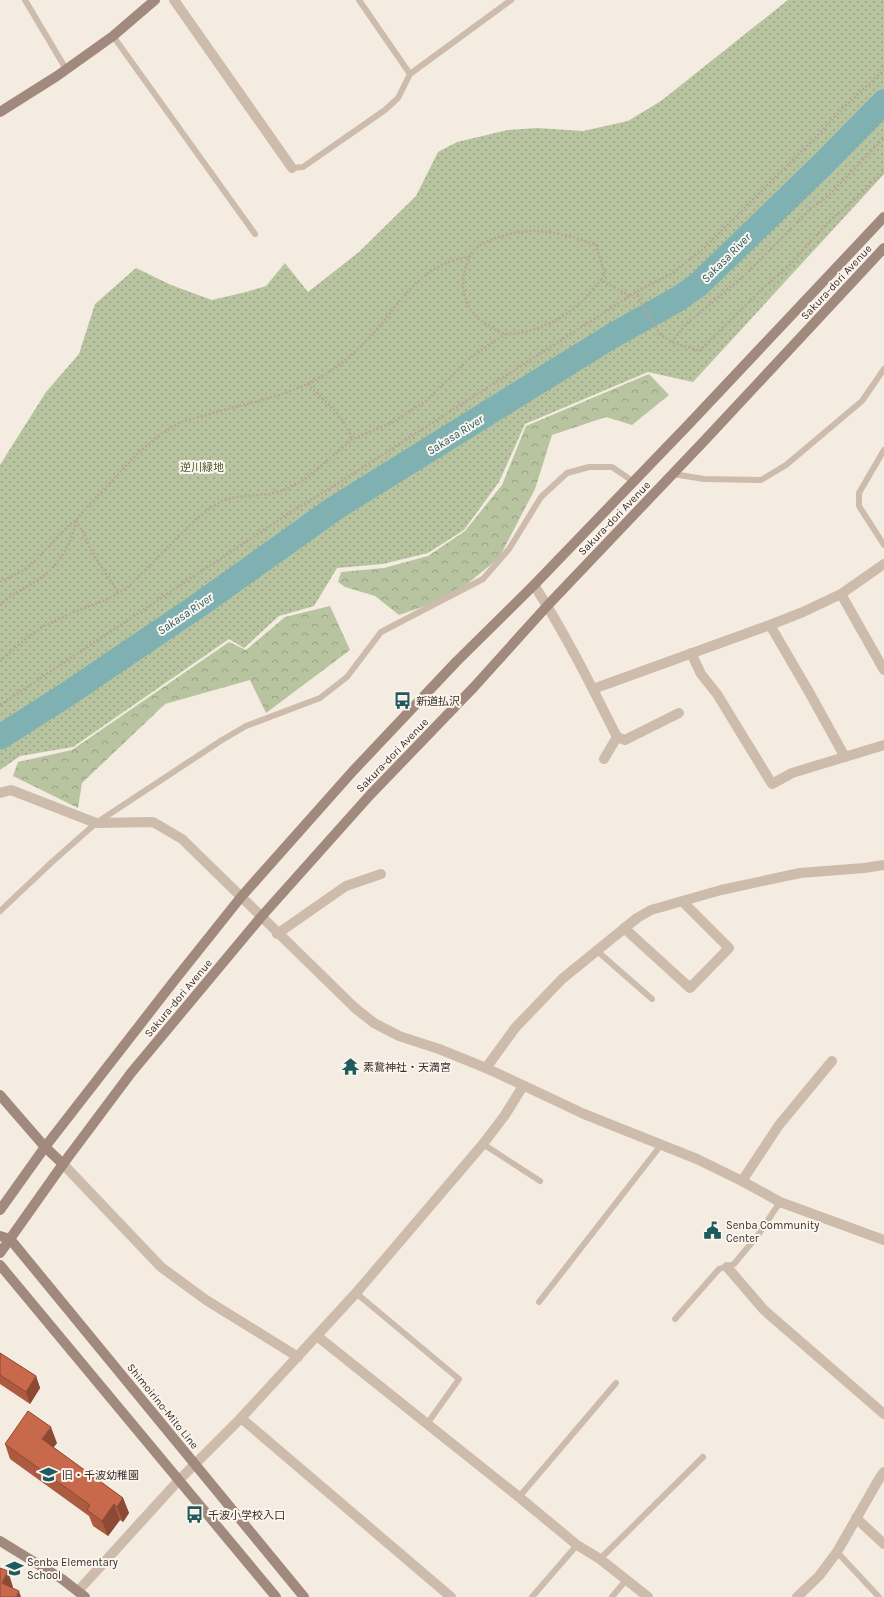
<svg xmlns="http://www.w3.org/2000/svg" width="884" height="1597" viewBox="0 0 884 1597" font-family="Karla,'Noto Sans JP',sans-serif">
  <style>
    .forest { fill: url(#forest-crowns) }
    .park { fill: url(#park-dots) }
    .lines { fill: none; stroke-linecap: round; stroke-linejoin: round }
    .river { stroke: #7fb0b2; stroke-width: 25 }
    .path { stroke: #b9a596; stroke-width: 2.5; stroke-dasharray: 2 2; stroke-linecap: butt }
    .lane { stroke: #cdbbac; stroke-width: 6 }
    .street { stroke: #cdbbac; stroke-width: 10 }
    .secondary { stroke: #a18a7d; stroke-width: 10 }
    .wall { fill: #ac5a40 }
    .shaded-wall { fill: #8c4a34 }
    .building { fill: #c8694b; stroke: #8c4a34 }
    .labels { text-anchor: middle; stroke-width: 4; stroke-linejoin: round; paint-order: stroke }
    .street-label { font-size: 11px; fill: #3b302b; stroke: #fbf5ee }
    .park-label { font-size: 11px; fill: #4a5a2e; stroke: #fbf5ee }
    .poi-label { font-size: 11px; fill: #3b302b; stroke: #fbf5ee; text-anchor: start }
    .water-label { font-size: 12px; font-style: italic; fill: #1f5a5e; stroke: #fbf5ee }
  </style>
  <defs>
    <pattern id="forest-crowns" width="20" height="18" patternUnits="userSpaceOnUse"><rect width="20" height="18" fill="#b8c4a0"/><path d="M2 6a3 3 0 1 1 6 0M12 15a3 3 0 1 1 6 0" fill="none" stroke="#97a083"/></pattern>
    <pattern id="park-dots" width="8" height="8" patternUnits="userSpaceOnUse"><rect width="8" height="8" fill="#b8c4a0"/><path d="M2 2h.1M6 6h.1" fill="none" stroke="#97a083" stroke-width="1.8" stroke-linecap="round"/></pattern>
  </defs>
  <rect width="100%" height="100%" fill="#f4ebe1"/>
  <!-- forest -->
  <g class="forest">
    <polygon points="649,374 669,395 632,425 606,417 552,435 535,489 499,558 451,597 399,615 375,596 345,587 338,582 341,572 384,568 428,556 465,531 502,485 526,426"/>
    <polygon points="330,606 350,650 266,713 250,680 165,704 82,783 78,808 13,776 18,762 72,750 229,642 246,650 285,617"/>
  </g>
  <!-- park -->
  <polygon class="park" points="788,0 884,0 884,174 693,382 648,372 525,424 499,482 464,530 428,553 383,564 337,568 314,606 279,616 244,648 229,639 73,747 20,756 0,770 0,465 46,392 79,354 95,304 136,268 171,285 212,300 246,292 266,286 285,263 308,292 359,252 416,196 438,152 457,142 508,130 537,128 583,131 628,121 661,101"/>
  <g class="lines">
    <!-- river -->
    <polyline class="river" points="0,737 66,695 199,605 335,508 612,336 678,299 698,285 823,164 884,102"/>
    <!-- path -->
    <g class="path">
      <path d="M601,280L605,274L596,245C578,238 556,232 537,231C520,230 486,238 474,250C470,255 468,260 466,266C458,292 467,314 491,327C496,330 502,334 507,334C533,333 557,322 577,306C586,299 593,288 601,280L630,296"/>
      <polyline points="635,292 660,334 672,342 699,351 764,287 788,267 829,221 860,195 884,172"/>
      <polyline points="672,342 685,325 746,274 811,208 825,199 884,138"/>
      <polyline points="308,384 335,411 342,420 353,439"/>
      <path d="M76,521C84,531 85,538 90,548C99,564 109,578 119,593"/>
      <path d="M0,582L22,571L35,561L67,527L76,520L89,505L137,454L157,437L179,423L190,419C200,417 210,414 219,411C259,401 298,393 332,370C351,357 369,339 383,322C406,292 429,262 469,257"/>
      <path d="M0,605C11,594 26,588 39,579C58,567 73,542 76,520"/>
      <polyline points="0,661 29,636 44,626 74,612 110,598 128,587 196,519 213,506 224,500 237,497 270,494 286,489 305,479 353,439 393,422 426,401 471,357 505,334"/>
      <polyline points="0,705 289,513 337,484 641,289 671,274 702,250 818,135 843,108 884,70"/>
    </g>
    <!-- lane -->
    <g class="lane">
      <polyline points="25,0 66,69"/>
      <polyline points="359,0 410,74"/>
      <polyline points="113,36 255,234"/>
      <polyline points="292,168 303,167 385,110 398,98 410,74 511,0"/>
      <polyline points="884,450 859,493 859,506 884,545"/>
      <polyline points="673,474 704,479 761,480 786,465 862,401 884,369"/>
      <polyline points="0,911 52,862 96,823 222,740 246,726 320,698 347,677 381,632 483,579 509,549 541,497 567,473 589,467 612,467 634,482"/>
      <polyline points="596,950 652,999"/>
      <polyline points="483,1144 540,1181"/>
      <polyline points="356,1293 459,1379 427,1424"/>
      <polyline points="539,1302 661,1145"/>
      <polyline points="675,1319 719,1269 734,1264 758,1235 780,1202"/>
      <polyline points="519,1497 616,1383"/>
      <polyline points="837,1552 879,1597"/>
      <polyline points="600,1559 703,1457"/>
      <polyline points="532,1597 577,1545"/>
      <polyline points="612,1597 626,1580"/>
    </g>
    <!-- street -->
    <g class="street">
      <polyline points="174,0 292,168"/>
      <path d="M534,585C565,633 591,685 617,737L604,759"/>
      <polyline points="841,594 884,670"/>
      <polyline points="770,625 809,692 845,757"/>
      <polyline points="691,653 701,674 717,694 772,784 792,773 884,745"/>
      <polyline points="593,689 770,625 803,612 841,594 884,564"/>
      <polyline points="617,737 625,740 679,713"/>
      <polyline points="0,793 11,790 96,823 153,822 182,839 355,1008 374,1023 399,1036 439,1049 486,1068 584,1114 697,1159 742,1181 780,1202 884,1240"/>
      <polyline points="624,928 690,988 729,948 683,902"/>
      <polyline points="277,934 346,886 381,874"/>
      <polyline points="486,1068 515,1028 562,979 637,918 651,910 721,890 800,873 864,868 884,865"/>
      <polyline points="63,1164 161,1267 206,1300 298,1357"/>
      <polyline points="742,1181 779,1125 832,1061"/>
      <polyline points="727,1267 764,1310 884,1414"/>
      <polyline points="317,1336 519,1497 577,1545 600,1559 648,1597"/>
      <polyline points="241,1418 451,1597"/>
      <polyline points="856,1518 884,1544"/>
      <polyline points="78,1591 179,1480 241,1418 356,1293 483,1144 505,1115 523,1086"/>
      <polyline points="797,1597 819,1576 837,1552 879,1479 884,1472"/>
    </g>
    <!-- secondary -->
    <g class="secondary">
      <polyline points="0,112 57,76 113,36 155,0"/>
      <polyline points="0,1095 45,1147 63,1164"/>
      <polyline points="0,1210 45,1147 174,981 241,897 353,771 457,661 534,585 689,424 884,217"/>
      <polyline points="0,1236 10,1239 304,1597"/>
      <polyline points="0,1253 63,1164 131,1073 261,917 370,795 474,687 548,605 705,440 884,248"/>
      <polyline points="0,1265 276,1597"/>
      <polyline points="0,1541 62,1579 85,1597"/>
    </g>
  </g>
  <!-- wall -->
  <g class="wall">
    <polygon points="0,1353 36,1376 40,1388 30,1404 0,1384"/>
    <polygon points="57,1443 53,1447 123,1498 129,1513 123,1522 120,1520 108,1536 93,1526 89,1516 10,1459 5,1444"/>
  </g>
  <!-- shaded-wall -->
  <g class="shaded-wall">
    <polygon points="36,1376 40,1388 30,1404 26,1392"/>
    <polygon points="51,1427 57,1443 48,1455 42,1439"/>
    <polygon points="123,1498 129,1513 123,1522 117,1507"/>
    <polygon points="114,1504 120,1520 108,1536 102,1521"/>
    <polygon points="8,1571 13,1587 8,1597 2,1583"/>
    <polygon points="19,1591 21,1597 16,1597"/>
  </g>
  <!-- building -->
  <g class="building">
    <polygon points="0,1353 36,1376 26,1392 0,1375"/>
    <polygon points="28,1411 51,1427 42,1439 123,1498 117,1507 114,1504 102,1521 87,1510 90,1505 5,1444"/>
    <polygon points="0,1568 8,1571 2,1583 19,1591 16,1597 0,1597"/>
  </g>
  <!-- icons -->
  <defs>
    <symbol id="bus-bare" viewBox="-9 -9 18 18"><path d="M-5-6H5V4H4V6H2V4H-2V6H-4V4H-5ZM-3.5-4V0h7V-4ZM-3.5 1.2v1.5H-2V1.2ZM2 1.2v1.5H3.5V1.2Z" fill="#1f5a5e" stroke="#fbf5ee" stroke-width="2.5" paint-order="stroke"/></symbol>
    <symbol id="temple-bare" viewBox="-9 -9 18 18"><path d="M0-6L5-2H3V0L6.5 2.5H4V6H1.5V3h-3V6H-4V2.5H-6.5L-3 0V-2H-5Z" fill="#1f5a5e" stroke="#fbf5ee" stroke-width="2.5" paint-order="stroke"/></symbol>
    <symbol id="civic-bare" viewBox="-9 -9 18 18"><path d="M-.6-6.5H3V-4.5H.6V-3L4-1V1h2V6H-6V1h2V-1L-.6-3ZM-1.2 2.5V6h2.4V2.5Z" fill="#1f5a5e" stroke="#fbf5ee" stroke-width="2.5" paint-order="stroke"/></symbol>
    <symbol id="school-bare" viewBox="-9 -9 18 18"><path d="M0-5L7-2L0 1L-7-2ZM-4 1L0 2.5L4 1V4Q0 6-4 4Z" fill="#1f5a5e" stroke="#fbf5ee" stroke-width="2.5" paint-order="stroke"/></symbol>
  </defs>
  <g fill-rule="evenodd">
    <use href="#bus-bare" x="390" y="688" width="25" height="25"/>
    <use href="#temple-bare" x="338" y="1054" width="25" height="25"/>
    <use href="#civic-bare" x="700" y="1218" width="25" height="25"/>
    <use href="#school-bare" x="36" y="1462" width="25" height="25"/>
    <use href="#bus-bare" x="182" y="1502" width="25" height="25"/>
    <use href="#school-bare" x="2" y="1556" width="25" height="25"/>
  </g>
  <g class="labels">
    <!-- street labels -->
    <g class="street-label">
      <text transform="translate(836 282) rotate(-47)" y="4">Sakura-dori Avenue</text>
      <text transform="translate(614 518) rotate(-46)" y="4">Sakura-dori Avenue</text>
      <text transform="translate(392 755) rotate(-46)" y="4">Sakura-dori Avenue</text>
      <text transform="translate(178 998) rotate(-50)" y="4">Sakura-dori Avenue</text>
      <text transform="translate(163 1406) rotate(51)" y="4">Shimoirino-Mito Line</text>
    </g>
    <!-- park labels -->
    <g class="park-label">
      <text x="202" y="471">逆川緑地</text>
    </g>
    <!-- poi labels -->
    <g class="poi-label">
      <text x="416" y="705">新道払沢</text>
      <text x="363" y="1071">素鵞神社・天満宮</text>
      <text x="726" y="1229">Senba Community<tspan x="726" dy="13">Center</tspan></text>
      <text x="62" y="1479">旧・千波幼稚園</text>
      <text x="208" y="1519">千波小学校入口</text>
      <text x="27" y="1566">Senba Elementary<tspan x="27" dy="13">School</tspan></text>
    </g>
    <!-- water labels -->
    <g class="water-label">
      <text transform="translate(726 258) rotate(-45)" y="4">Sakasa River</text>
      <text transform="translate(455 435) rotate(-32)" y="4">Sakasa River</text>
      <text transform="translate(185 614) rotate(-34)" y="4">Sakasa River</text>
    </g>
  </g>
</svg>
